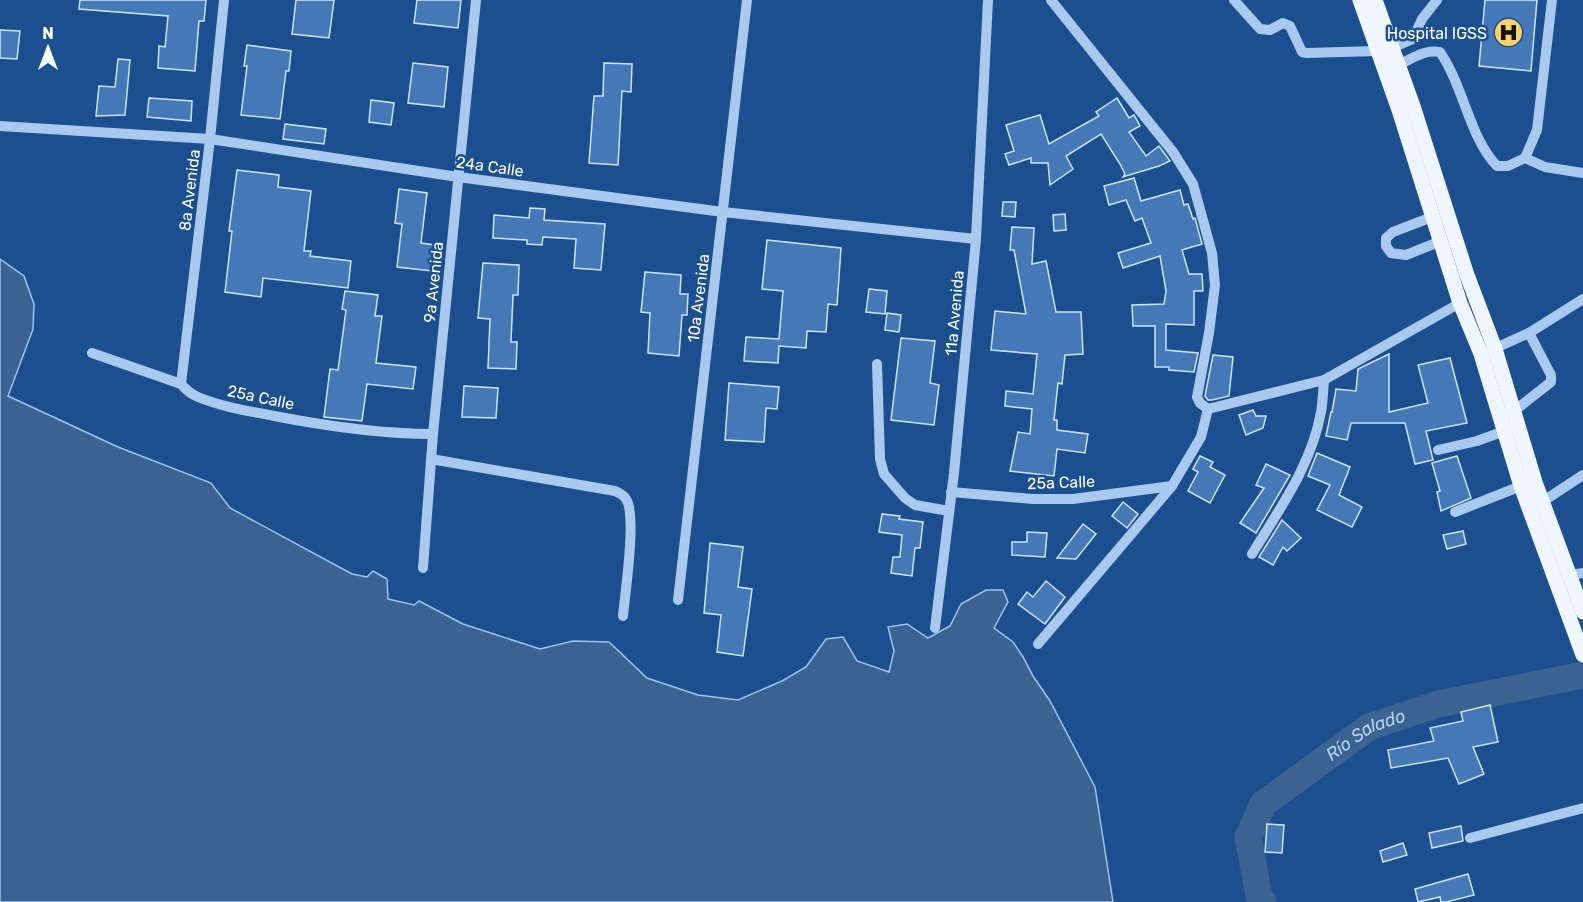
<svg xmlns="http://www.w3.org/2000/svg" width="1583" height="902" viewBox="0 0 1583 902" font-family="Rubik,sans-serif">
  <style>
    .water { fill: #3c6290; stroke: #9cc4f0; stroke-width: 1.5 }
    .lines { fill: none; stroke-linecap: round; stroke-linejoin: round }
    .river { stroke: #3c6290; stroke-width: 27 }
    .building { fill: #4478b7; stroke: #cfe3fa; stroke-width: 1.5 }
    .minor { stroke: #a9c9ee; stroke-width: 10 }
    .major { stroke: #f0f6ff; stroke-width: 15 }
    .labels { text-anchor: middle; stroke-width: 5; stroke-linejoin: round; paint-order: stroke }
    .poi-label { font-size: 16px; fill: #fff; stroke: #1b4f8f; text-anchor: end }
    .street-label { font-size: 16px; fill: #fff; stroke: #1b4f8f }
    .water-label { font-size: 18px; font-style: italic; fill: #b5d3f5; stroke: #1b4f8f }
  </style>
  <rect width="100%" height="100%" fill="#1b4f8f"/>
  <!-- water -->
  <polygon class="water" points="0,259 24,276 34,304 33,329 8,396 118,447 211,483 230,508 352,574 367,577 373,571 387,579 388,599 414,605 419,601 463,624 540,649 573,641 609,642 647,678 698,695 738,700 782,681 806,667 826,639 843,637 857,661 889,672 894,651 888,627 907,624 928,638 950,626 961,604 986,590 1003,590 1008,602 994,628 1013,642 1023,657 1033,676 1050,701 1095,787 1113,902 0,902"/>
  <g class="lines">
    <!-- river -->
    <path class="river" id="s1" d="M1263,902L1259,896L1248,837L1263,804L1369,727L1438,704L1583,675"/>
  </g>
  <!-- building -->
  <g class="building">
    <polygon points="80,0 206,0 204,21 199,21 195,71 158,68 159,46 165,47 168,16 79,9"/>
    <polygon points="296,0 334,0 329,38 292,34"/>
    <polygon points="417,0 461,0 458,28 414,23"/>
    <polygon points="1485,0 1537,0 1531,71 1479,66"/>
    <polygon points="0,30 20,31 17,59 0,58"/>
    <polygon points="247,45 291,51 289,71 286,71 280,119 241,115 247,66 244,66"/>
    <polygon points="118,59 130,60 125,115 96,116 99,86 115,87"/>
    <polygon points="413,63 448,67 444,107 408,103"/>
    <polygon points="604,63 632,64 631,92 622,91 618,165 589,163 594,96 603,96"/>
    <polygon points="149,98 192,101 191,121 147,117"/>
    <polygon points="1117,98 1129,118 1134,115 1140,126 1129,132 1146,156 1159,146 1170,161 1159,166 1123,177 1125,174 1120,164 1101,134 1066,156 1073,169 1050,185 1048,163 1031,163 1031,158 1009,165 1005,154 1014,151 1006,125 1040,115 1049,144 1099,116 1096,112"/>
    <polygon points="371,100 394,103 391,125 369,122"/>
    <polygon points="285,124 326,129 324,144 283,139"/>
    <polygon points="237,170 279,175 278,187 311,191 304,251 311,251 310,256 351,261 348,288 263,278 261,297 225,292 232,231 229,231"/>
    <polygon points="1134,178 1141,201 1180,190 1184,205 1188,204 1193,219 1195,218 1202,244 1182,250 1189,274 1202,274 1203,291 1194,291 1194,325 1166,324 1166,350 1198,353 1194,372 1169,370 1169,367 1155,367 1155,326 1133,326 1132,305 1164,304 1166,291 1160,256 1123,268 1118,253 1151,243 1142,218 1135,221 1126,200 1109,205 1104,186"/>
    <polygon points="399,189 427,193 421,243 435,245 432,271 397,267 402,224 395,223"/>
    <polygon points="1003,202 1016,202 1015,217 1002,216"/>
    <polygon points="530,208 545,209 544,220 605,224 601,270 574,268 576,239 543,237 542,245 527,244 527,240 493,238 494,215 529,218"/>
    <polygon points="1065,214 1066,230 1054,231 1053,215"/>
    <polygon points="1012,227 1034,228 1032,264 1046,261 1056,312 1081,312 1083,354 1065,355 1062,384 1058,383 1054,420 1057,420 1057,430 1088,434 1085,453 1057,449 1054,476 1010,471 1018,432 1030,434 1032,409 1005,406 1006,391 1033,394 1037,354 991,350 995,311 1026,314 1014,250 1010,250"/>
    <polygon points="767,240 841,248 837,305 828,304 826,332 807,331 806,348 779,346 778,363 744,361 746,337 779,339 783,291 762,289"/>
    <polygon points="483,263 519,265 518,295 513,295 511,342 517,342 516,369 488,368 490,319 478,318"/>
    <polygon points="645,272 681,275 680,294 688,294 687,315 682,315 679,356 648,353 650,313 641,312"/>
    <polygon points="869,289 887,291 885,314 866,312"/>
    <polygon points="345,291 378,295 375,316 382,316 376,363 416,367 413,389 367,384 362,421 324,417 330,369 338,370 346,310 342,309"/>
    <polygon points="887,313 901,315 899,332 885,330"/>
    <polygon points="901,338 935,341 930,383 939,385 934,425 891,420"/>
    <polygon points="1389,354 1389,412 1428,403 1418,365 1450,358 1467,423 1426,431 1433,460 1415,464 1405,423 1351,423 1347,440 1326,436 1331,412 1332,412 1336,389 1356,391 1358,369"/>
    <polygon points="1213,355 1233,357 1229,396 1212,400 1208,400 1205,396"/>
    <polygon points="729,383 779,387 777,409 766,408 764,442 725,440"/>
    <polygon points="464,386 498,388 496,418 462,417"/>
    <polygon points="1253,410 1256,416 1266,416 1263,428 1246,435 1239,415"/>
    <polygon points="1317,453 1350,467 1339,495 1362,507 1352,527 1317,510 1330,485 1308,476"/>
    <polygon points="1200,456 1213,462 1210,467 1225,475 1210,503 1188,491 1198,472 1193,469"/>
    <polygon points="1457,456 1471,498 1441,511 1437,492 1440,491 1432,463"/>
    <polygon points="1266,464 1290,475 1256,533 1240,523 1264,488 1256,485"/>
    <polygon points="1123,502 1138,514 1127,528 1112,516"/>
    <polygon points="882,514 900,516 899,519 923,522 920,548 915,548 912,576 891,573 893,557 900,557 902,535 879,532"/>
    <polygon points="1282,520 1301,538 1287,551 1283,547 1273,565 1259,557"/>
    <polygon points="1083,524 1096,534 1076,559 1057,558"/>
    <polygon points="1463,531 1466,544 1447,549 1443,535"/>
    <polygon points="1027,532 1047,533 1045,557 1012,555 1012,542 1027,542"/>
    <polygon points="710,543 743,547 738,587 752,589 743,656 717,652 721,615 704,613"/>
    <polygon points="1046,581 1065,597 1045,624 1018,604 1027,592 1033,597"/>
    <polygon points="1490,705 1498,742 1473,747 1484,774 1459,784 1448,758 1391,768 1388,750 1434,741 1430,728 1463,721 1461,712"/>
    <polygon points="1267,824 1284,825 1282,853 1265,852"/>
    <polygon points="1461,826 1463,841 1432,848 1429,833"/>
    <polygon points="1403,843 1407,855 1383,862 1380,851"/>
    <polygon points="1468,874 1474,895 1446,902 1441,902 1440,897 1418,902 1415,889"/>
  </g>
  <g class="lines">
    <!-- minor -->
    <g class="minor">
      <polyline points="1234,0 1260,29 1270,30 1283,23 1290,26 1302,52 1307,53 1377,51 1392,48 1413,39 1422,19 1437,0"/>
      <path d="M1392,67C1410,62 1420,49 1440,52C1464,87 1470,139 1497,166H1508L1525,158L1537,130L1552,0"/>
      <polyline points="0,126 210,139 458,177 723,212 976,239"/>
      <polyline points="1525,158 1545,167 1583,173"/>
      <polyline points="1432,217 1393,232 1386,238 1386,246 1391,253 1406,255 1441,241"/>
      <polyline points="1489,351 1529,333 1583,299"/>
      <path d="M92,353L181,384C186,390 191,394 198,397C222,407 249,411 274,416C326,426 380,434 433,434"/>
      <polyline points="877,364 880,459 884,474 905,498 915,505 949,511"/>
      <polyline points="181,384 210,139 224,0"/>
      <polyline points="1208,409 1324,380 1460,303"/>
      <polyline points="1509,413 1514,411 1551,382 1551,375 1529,333"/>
      <polyline points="1438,450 1477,441 1510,429"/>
      <path d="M431,459L615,491C619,493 624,495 626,499C637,515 625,593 623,616"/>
      <polyline points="951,492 1033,499 1073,499 1172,486"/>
      <polyline points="1542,502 1583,475"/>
      <polyline points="1455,512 1521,486"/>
      <path d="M1252,554C1279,510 1312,464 1321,412C1323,401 1323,390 1324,380"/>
      <polyline points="423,568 433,434 476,0"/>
      <polyline points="1570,575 1583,573"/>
      <polyline points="678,600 747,0"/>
      <polyline points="935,628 954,473 976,239 988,0"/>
      <polyline points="1038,644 1172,486 1201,437 1208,409 1200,403 1197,397 1209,333 1215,285 1212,253 1193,184 1173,152 1051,0"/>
      <polyline points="1470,838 1583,808"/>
    </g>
    <!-- major -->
    <g class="major">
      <polyline points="1360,0 1399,110 1460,303 1481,354 1521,486 1583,655"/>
      <polyline points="1375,0 1413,106 1467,275 1495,349 1535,482 1583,612"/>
    </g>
  </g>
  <!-- icons -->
  <defs>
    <symbol id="hospital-disc" viewBox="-11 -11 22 22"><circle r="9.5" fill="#ffd166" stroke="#1b4f8f"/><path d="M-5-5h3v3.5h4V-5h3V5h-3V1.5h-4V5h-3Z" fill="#111"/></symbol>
  </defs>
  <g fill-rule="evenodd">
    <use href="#hospital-disc" x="1492" y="16" width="33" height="33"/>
  </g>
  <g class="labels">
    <!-- poi labels -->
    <g class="poi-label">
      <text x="1487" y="39">Hospital IGSS</text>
    </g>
    <!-- street labels -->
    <g class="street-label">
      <text transform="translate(490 166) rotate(8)" y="6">24a Calle</text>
      <text transform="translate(189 190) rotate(-83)" y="6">8a Avenida</text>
      <text transform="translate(433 282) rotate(-84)" y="6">9a Avenida</text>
      <text transform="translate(698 298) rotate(-83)" y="6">10a Avenida</text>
      <text transform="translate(954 313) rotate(-85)" y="6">11a Avenida</text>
      <text transform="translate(261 397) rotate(12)" y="6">25a Calle</text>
      <text transform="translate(1061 482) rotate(-2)" y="6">25a Calle</text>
    </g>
    <!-- water labels -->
    <g class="water-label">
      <text dy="6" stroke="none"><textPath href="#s1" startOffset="228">Río Salado</textPath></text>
    </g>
  </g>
  <!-- north arrow -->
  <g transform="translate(48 48)" stroke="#1b4f8f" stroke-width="4.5" paint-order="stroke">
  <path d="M0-4.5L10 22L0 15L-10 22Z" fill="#ffffff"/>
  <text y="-9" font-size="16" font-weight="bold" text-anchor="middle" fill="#ffffff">N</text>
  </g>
</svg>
